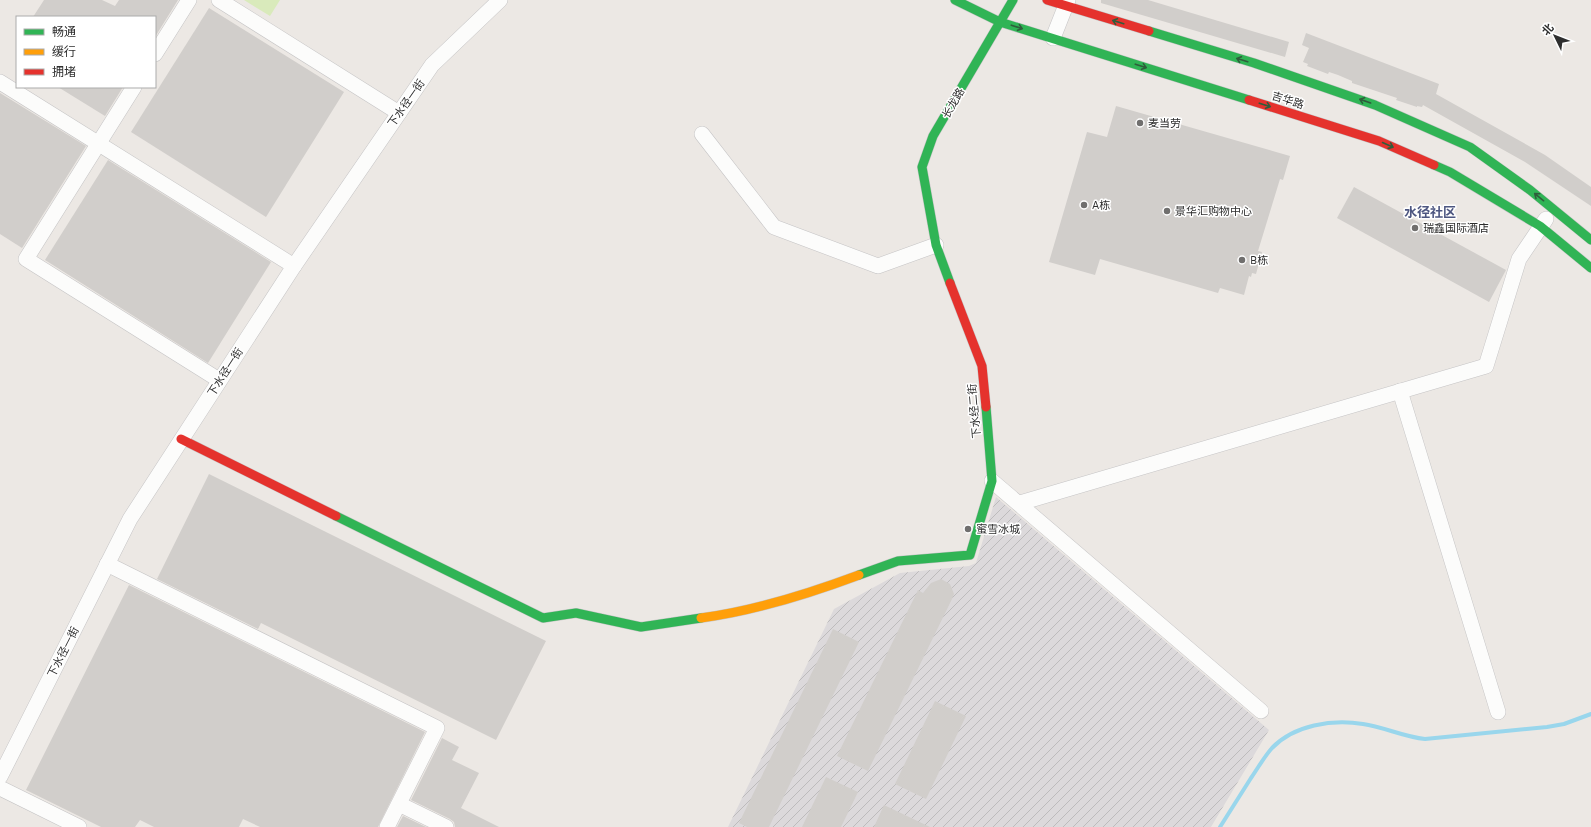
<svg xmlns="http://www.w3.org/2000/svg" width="1591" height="827" viewBox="0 0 1591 827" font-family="'Work Sans','Noto Sans SC',sans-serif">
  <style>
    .industrial { fill: url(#industrial-furrows) }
    .pitch { fill: #d9eabb }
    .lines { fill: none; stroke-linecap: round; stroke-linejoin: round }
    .stream { stroke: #99d6ec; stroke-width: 4 }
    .building { fill: #d1cecb }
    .street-casing { stroke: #c5c4c5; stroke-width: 16 }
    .fast-casing { stroke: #c5c4c5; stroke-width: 10 }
    .slow-casing { stroke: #c5c4c5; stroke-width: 10 }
    .jam-casing { stroke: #c5c4c5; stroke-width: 10 }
    .street { stroke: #fcfcfb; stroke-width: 15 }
    .fast { stroke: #30b455; stroke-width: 9 }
    .slow { stroke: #ff9f0a; stroke-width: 9 }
    .jam { stroke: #e5322d; stroke-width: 9 }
    .oneway { stroke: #2f5d3c }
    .poi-dot { fill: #706f6e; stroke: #fff; stroke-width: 1.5 }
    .labels { text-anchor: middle; stroke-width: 3; stroke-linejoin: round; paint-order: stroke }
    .street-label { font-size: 11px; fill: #2e2e2e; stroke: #fff }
    .poi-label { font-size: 11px; fill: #2e2e2e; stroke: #fff; text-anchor: start }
    .quarter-label { font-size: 13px; font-weight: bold; fill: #4d5680; stroke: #fff }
  </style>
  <defs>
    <pattern id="industrial-furrows" width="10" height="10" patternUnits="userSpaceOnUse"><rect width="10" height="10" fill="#dcd9db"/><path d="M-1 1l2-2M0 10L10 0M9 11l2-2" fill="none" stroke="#bdbbbc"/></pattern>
  </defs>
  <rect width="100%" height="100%" fill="#ece8e4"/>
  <!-- industrial -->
  <polygon class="industrial" points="996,497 1269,730 1211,827 728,827 834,609 900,573 969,566 976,563"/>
  <!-- pitch -->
  <polygon class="pitch" points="244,0 280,0 270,16"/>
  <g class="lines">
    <!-- stream -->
    <path class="stream" d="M1220,827C1230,811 1241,794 1251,778C1258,768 1264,757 1272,748C1294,725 1332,719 1363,724C1384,727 1404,737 1425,739L1547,727L1564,724L1591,714"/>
  </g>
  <!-- building -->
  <g class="building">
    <polygon points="44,0 102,0 115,6 119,0 178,0 155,37 155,17 33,17"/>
    <polygon points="1101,0 1148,0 1289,42 1285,57 1101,3"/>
    <polygon points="209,8 344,92 266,217 131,132"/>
    <polygon points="1306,33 1439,84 1436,94 1545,155 1591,187 1591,206 1525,162 1423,105 1422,107 1417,106 1417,107 1396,100 1397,98 1352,83 1352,81 1338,75 1329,72 1328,74 1307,66 1308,64 1303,62 1309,48 1302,45"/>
    <polygon points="58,87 123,87 105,116"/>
    <polygon points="0,93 86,146 22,248 0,234"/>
    <polygon points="1116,106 1290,156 1283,180 1280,179 1258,251 1262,252 1256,274 1252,273 1251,277 1249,276 1244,295 1220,288 1218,293 1100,259 1095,275 1049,262 1087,132 1107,137"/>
    <polygon points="108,160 271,262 208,363 45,260"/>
    <polygon points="1354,187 1506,270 1489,302 1337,218"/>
    <polygon points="209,474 546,641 496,740 261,623 258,629 157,579"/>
    <polygon points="941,579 950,584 954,594 952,599 868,771 837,756 918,590 923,593 931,583"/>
    <polygon points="129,585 425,732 378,827 260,827 243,819 239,827 154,827 140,820 135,827 101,827 26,790"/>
    <polygon points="833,629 859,642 769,827 747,827 739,823"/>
    <polygon points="935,701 966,716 926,799 895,784"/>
    <polygon points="442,738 459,747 452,760 479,773 461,808 499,827 455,827 454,822 450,819 411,800"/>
    <polygon points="826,777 858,792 841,827 802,827"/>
    <polygon points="884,805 930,827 874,827"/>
    <polygon points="403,816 426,827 397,827"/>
  </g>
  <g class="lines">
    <defs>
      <g id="street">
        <polyline points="219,0 399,113"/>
        <polyline points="1053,38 1068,0"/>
        <polyline points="155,54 189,0"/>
        <polyline points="0,82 294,266"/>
        <polyline points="134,87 26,259 219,380"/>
        <polyline points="702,134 774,227 878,266 936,245"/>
        <polyline points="1400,391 1498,712"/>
        <polyline points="992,481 1261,711"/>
        <polyline points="1020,503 1486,366 1519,259 1546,219"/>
        <polyline points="107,564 437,728 387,827"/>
        <polyline points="0,777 130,519 294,266 432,65 500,0"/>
        <polyline points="0,788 79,827"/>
        <polyline points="399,804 446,827"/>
      </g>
      <g id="fast">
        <polyline points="955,0 1000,22 1249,100"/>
        <polyline points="1149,31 1254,63 1375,105 1470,147 1530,190 1591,240"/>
        <polyline points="1434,165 1450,172 1540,226 1591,268"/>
        <polyline points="950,283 936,245 922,167 933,136 1013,0"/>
        <polyline points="336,516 543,618 576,613 641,627 701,618"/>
        <polyline points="859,575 898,561 970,555 992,481 986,407"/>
      </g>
      <path id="slow" d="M701,618C755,611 808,594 859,575"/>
      <g id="jam">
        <polyline points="1047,0 1149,31"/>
        <polyline points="1249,100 1379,141 1434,165"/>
        <polyline points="950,283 982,366 986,407"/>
        <polyline points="181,439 336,516"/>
      </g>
    </defs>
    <!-- street casing -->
    <use href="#street" class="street-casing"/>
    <!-- fast casing -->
    <use href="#fast" class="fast-casing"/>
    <!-- slow casing -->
    <use href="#slow" class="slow-casing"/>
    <!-- jam casing -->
    <use href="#jam" class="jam-casing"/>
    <!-- street -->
    <use href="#street" class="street"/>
    <!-- fast -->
    <use href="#fast" class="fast"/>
    <!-- slow -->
    <use href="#slow" class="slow"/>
    <!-- jam -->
    <use href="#jam" class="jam"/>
  </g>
  <!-- one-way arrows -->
  <defs><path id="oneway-shaft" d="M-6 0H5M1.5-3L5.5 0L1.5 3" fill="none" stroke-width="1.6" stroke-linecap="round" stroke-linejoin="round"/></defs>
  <g class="oneway">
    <use href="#oneway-shaft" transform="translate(1118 22) rotate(-163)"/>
    <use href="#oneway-shaft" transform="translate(1017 27) rotate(18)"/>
    <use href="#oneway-shaft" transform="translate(1242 60) rotate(-163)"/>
    <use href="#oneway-shaft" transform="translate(1141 66) rotate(18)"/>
    <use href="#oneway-shaft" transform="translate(1365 101) rotate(-161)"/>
    <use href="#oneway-shaft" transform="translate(1265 105) rotate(18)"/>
    <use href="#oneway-shaft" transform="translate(1388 145) rotate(24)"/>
    <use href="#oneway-shaft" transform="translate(1539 197) rotate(-141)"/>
  </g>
  <!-- markers -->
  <g class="poi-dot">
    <circle cx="1140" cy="123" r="4"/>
    <circle cx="1084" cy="205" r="4"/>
    <circle cx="1167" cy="211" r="4"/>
    <circle cx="1415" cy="228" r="4"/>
    <circle cx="1242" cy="260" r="4"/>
    <circle cx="968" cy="529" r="4"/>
  </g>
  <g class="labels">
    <!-- street labels -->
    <g class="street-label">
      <text transform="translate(1288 100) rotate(18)" y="4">吉华路</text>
      <text transform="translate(406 103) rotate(-55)" y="4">下水径一街</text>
      <text transform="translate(953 103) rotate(-60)" y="4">长龙路</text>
      <text transform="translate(225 372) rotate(-57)" y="4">下水径一街</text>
      <text transform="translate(974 411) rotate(-95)" y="4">下水经二街</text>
      <text transform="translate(63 652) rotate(-63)" y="4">下水径一街</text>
    </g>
    <!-- poi labels -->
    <g class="poi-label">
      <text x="1148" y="127">麦当劳</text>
      <text x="1092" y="209">A栋</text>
      <text x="1175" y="215">景华汇购物中心</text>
      <text x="1423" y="232">瑞鑫国际酒店</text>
      <text x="1250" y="264">B栋</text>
      <text x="976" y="533">蜜雪冰城</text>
    </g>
    <!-- quarter labels -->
    <g class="quarter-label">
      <text x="1430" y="217">水径社区</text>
    </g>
  </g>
  <!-- legend -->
  <rect x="16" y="16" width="140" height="72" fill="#ffffff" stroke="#ababab"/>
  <rect x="24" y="29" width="20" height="6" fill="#30b455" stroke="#ababab"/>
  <text x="52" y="36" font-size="12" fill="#2e2e2e">畅通</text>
  <rect x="24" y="49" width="20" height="6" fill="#ff9f0a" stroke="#ababab"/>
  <text x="52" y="56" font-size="12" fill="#2e2e2e">缓行</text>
  <rect x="24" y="69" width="20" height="6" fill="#e5322d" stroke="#ababab"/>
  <text x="52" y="76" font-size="12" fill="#2e2e2e">拥堵</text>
  <!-- north arrow -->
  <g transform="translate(1555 36) rotate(313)" stroke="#ffffff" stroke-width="3" paint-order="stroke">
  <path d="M0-3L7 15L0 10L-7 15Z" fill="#2e2e2e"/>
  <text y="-6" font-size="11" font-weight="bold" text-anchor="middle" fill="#2e2e2e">北</text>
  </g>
</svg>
